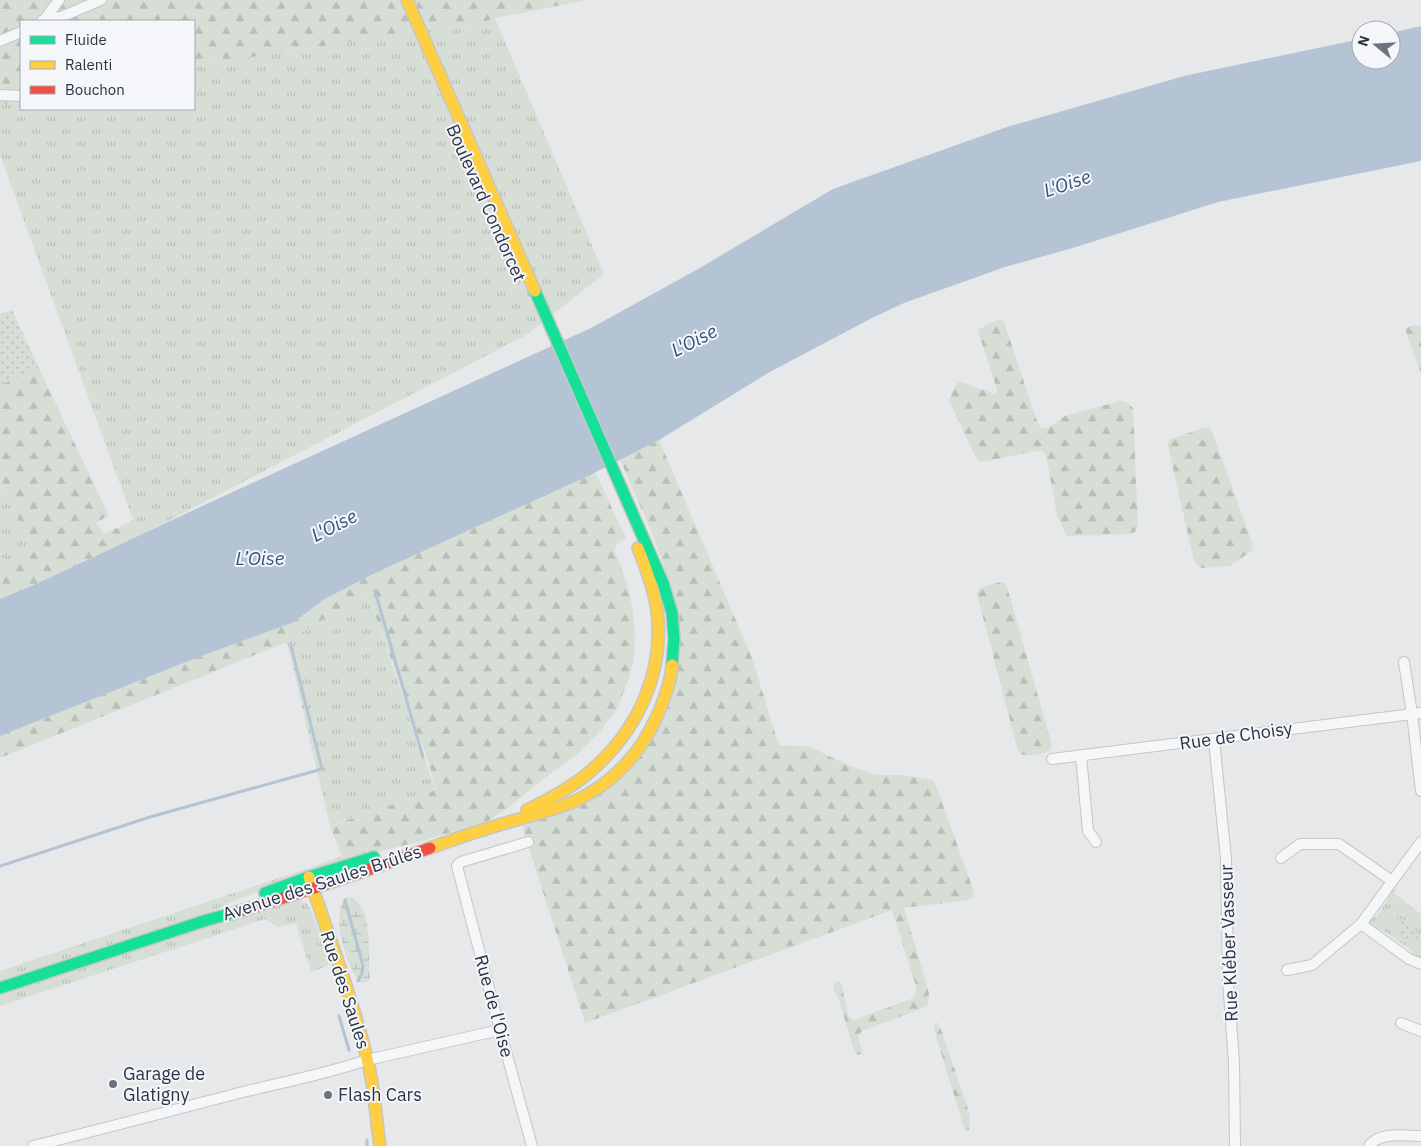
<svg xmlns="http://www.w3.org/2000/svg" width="1421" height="1146" viewBox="0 0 1421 1146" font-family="'IBM Plex Sans',sans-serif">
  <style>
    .grass { fill: url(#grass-tufts) }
    .forest { fill: url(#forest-firs) }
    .wetland { fill: url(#wetland-marsh) }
    .park { fill: url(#park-dots) }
    .water { fill: #b4c4d5 }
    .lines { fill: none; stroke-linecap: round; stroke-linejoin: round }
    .stream { stroke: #b4c4d5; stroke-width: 3 }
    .street-casing { stroke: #c4c6c8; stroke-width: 12 }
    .fast-casing { stroke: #c4c6c8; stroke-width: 14 }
    .slow-casing { stroke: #c4c6c8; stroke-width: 14 }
    .jam-casing { stroke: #c4c6c8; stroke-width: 14 }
    .street { stroke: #f5f6f7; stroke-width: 10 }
    .fast { stroke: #16e098; stroke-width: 11 }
    .slow { stroke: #ffcf43; stroke-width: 11 }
    .jam { stroke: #f24e42; stroke-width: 11 }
    .poi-dot { fill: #6c737f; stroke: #f4f6f9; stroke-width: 2 }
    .labels { text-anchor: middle; stroke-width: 4; stroke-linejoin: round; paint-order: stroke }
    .street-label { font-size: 18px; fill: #2b3445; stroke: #f4f6f9 }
    .poi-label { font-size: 18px; fill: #2b3445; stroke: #f4f6f9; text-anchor: start }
    .water-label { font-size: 19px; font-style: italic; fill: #34527a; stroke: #f4f6f9 }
  </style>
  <defs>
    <pattern id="grass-tufts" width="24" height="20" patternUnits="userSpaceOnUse" patternTransform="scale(1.25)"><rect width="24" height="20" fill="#d6ded6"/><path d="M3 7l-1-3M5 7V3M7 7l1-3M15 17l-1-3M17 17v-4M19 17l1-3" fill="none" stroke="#b8bfb9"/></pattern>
    <pattern id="forest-firs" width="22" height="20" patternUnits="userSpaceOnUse" patternTransform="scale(1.25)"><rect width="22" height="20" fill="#d6ded6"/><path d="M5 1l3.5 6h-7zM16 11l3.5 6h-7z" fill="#b8bfb9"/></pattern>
    <pattern id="wetland-marsh" width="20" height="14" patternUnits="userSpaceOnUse" patternTransform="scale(1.25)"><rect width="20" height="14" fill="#d6ded6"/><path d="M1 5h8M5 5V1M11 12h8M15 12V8" fill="none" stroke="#b8bfb9"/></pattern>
    <pattern id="park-dots" width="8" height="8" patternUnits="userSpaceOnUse" patternTransform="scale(1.25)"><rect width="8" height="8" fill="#d6ded6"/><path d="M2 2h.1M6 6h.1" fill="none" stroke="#b8bfb9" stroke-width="1.8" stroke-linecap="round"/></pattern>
  </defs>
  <rect width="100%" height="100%" fill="#e6e8ea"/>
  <!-- grass -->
  <g class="grass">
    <polygon points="495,18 604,274 528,334 139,536 0,155 0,106 21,99 21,109 194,109 194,66 451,26 474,25"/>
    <polygon points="0,481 33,548 0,561"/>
    <polygon points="367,593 436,791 340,822 330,826 287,642 334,612"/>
    <polygon points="350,853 353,860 232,901 215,910 0,981 0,971 315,866"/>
    <polygon points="1391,888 1396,890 1394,893 1421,914 1421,964 1405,955 1414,952 1381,929 1372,932 1366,927 1371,910 1376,918 1388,899 1384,892"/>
    <polygon points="297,898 308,904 331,957 329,963 325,967 311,972 296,923 278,927 265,919 0,1006 0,994"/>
  </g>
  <!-- forest -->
  <g class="forest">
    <polygon points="0,0 587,0 495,18 474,25 451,26 194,66 194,21 21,21 21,99 0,106"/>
    <polygon points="999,319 1004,322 1038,424 1042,428 1048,428 1065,416 1120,401 1128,403 1133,408 1138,526 1135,532 1128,534 1067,536 1057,515 1046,454 1042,451 1036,451 982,462 979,461 975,456 949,400 958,381 995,394 997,392 997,389 978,331 979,329"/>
    <polygon points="1412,325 1421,326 1421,373 1405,329"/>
    <polygon points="39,368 109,516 96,522 104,534 134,520 139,536 34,585 0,599 0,561 33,547 0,481 0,385"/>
    <polygon points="1204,428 1210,428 1213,434 1252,543 1253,549 1249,553 1229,566 1202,568 1198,566 1194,561 1168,446 1168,442 1171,439"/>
    <polygon points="659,440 752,658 777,739 780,746 808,746 850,766 875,775 903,775 932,780 935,783 973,889 973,897 968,900 904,908 929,993 928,1004 923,1008 862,1031 858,1036 863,1053 858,1055 855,1053 838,997 833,989 835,983 838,981 841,983 849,1017 854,1020 911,999 915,996 917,989 892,910 585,1023 522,826 556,814 591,798 666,710 671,587 654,538 620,459"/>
    <polygon points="595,472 626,538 618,542 614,549 627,584 632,607 635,631 634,660 629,678 618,707 602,729 574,757 543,779 508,808 488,821 426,840 352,858 350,853 342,856 330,826 436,790 429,764 367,593 334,612 287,642 0,758 0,736 191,660 294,622 323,600 373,574"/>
    <path d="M1000,582H1003L1007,587L1051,742V750C1045,754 1032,756 1025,755C1021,755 1021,754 1018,751L977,594L980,588Z"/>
    <polygon points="936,1021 942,1032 970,1115 969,1130 965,1130 962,1121 936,1036 934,1027"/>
  </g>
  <!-- wetland -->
  <path class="wetland" d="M346,897C375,898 367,957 370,977L369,981C364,983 362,983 358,981C347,962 336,933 340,912C341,906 341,901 346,897Z"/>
  <!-- park -->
  <g class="park">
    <polygon points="12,310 39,368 0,385 0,314"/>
    <path d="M1396,917C1411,923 1414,923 1419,939L1406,938L1401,934L1400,925Z"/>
  </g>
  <!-- water -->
  <polygon class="water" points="1421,26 1421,161 1218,202 1076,247 1005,267 904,303 872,318 768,373 659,440 586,477 373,574 323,600 294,622 191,660 0,736 0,599 34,585 200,507 593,327 698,269 833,189 1007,127 1184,76 1361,39 1361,60 1391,60 1391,33"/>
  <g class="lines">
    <!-- stream -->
    <g class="stream">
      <polyline points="375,591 423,757"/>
      <polyline points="0,866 150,817 322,769 291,646"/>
      <polyline points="345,900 363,966 362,973 358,981"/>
      <polyline points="339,1016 349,1050"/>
      <polyline points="367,1140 367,1146"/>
    </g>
    <defs>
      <g id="street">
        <polyline points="45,19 61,17 101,0"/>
        <polyline points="42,21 45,19 59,0"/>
        <polyline points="0,41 21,32"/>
        <polyline points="0,95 21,96"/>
        <polyline points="1404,662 1412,714 1421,791"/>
        <polyline points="1214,740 1226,859 1228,980 1234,1062 1235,1146"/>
        <polyline points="1081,756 1088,831 1096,842"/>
        <polyline points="1052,759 1421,713"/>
        <polyline points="528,842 461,862 457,866 500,1030 532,1146"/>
        <polyline points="1281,858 1300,844 1339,844 1392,881"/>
        <polyline points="1361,924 1409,959 1421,964"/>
        <polyline points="1287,970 1312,965 1361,924 1421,842"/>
        <polyline points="1401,1023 1421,1031"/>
        <path d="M33,1146C103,1129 173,1110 243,1092C284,1082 326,1074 367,1060L500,1030"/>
        <path d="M1369,1146C1380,1131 1405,1136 1421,1136"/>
      </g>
      <g id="fast">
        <polyline points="535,291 663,583 672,613 674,639 672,665"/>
        <polyline points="265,893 309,877 374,857"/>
        <polyline points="0,988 207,920 237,912"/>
      </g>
      <g id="slow">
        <polyline points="407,0 535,291"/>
        <path d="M527,810C547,800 569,789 586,775C636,734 665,675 657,610C654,589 646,568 638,548"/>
        <path d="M430,848C454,839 478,831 502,824C526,817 551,811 575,801C612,784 641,753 657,716C664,700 671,682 672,665"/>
        <path d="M309,877C330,940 354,1002 369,1067C375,1093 376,1120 380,1146"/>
      </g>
      <path id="jam" d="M237,912C302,893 366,871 430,848"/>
    </defs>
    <!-- street casing -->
    <use href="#street" class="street-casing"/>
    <!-- fast casing -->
    <use href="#fast" class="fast-casing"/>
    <!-- slow casing -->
    <use href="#slow" class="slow-casing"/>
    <!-- jam casing -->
    <use href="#jam" class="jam-casing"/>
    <!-- street -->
    <use href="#street" class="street"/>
    <!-- fast -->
    <use href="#fast" class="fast"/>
    <!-- slow -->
    <use href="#slow" class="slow"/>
    <!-- jam -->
    <use href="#jam" class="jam"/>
  </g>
  <!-- markers -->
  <g class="poi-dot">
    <circle cx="113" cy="1084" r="5"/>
    <circle cx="328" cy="1095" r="5"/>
  </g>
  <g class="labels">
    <!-- street labels -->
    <g class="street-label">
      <text transform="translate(486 203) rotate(66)" y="6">Boulevard Condorcet</text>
      <text transform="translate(1236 736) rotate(-8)" y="6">Rue de Choisy</text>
      <text transform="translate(322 883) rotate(-18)" y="6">Avenue des Saules Brûlés</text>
      <text transform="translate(1229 943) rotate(-92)" y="6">Rue Kléber Vasseur</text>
      <text transform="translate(345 990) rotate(72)" y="6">Rue des Saules</text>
      <text transform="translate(494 1006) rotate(75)" y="6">Rue de l'Oise</text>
    </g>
    <!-- poi labels -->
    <g class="poi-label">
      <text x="123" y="1080">Garage de<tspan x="123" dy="21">Glatigny</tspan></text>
      <text x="338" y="1101">Flash Cars</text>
    </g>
    <!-- water labels -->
    <g class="water-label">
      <text transform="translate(1067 183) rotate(-19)" y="7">L'Oise</text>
      <text transform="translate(694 340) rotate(-27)" y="7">L'Oise</text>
      <text transform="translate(334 525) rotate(-27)" y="7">L'Oise</text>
      <text x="260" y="565">L’Oise</text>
    </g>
  </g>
  <!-- legend -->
  <rect x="20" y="20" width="175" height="90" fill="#f4f6f9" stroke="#a4a8b1"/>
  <rect x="30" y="36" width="25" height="8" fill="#16e098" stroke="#a4a8b1"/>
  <text x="65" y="45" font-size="15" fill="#2b3445">Fluide</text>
  <rect x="30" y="61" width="25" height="8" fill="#ffcf43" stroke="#a4a8b1"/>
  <text x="65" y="70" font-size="15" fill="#2b3445">Ralenti</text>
  <rect x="30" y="86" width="25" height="8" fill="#f24e42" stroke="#a4a8b1"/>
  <text x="65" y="95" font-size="15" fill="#2b3445">Bouchon</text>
  <!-- north arrow -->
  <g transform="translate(1376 45) rotate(288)"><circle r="24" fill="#f4f6f9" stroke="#a4a8b1"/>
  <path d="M0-4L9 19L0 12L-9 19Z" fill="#6c737f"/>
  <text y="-8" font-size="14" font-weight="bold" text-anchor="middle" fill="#2b3445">N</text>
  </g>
</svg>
